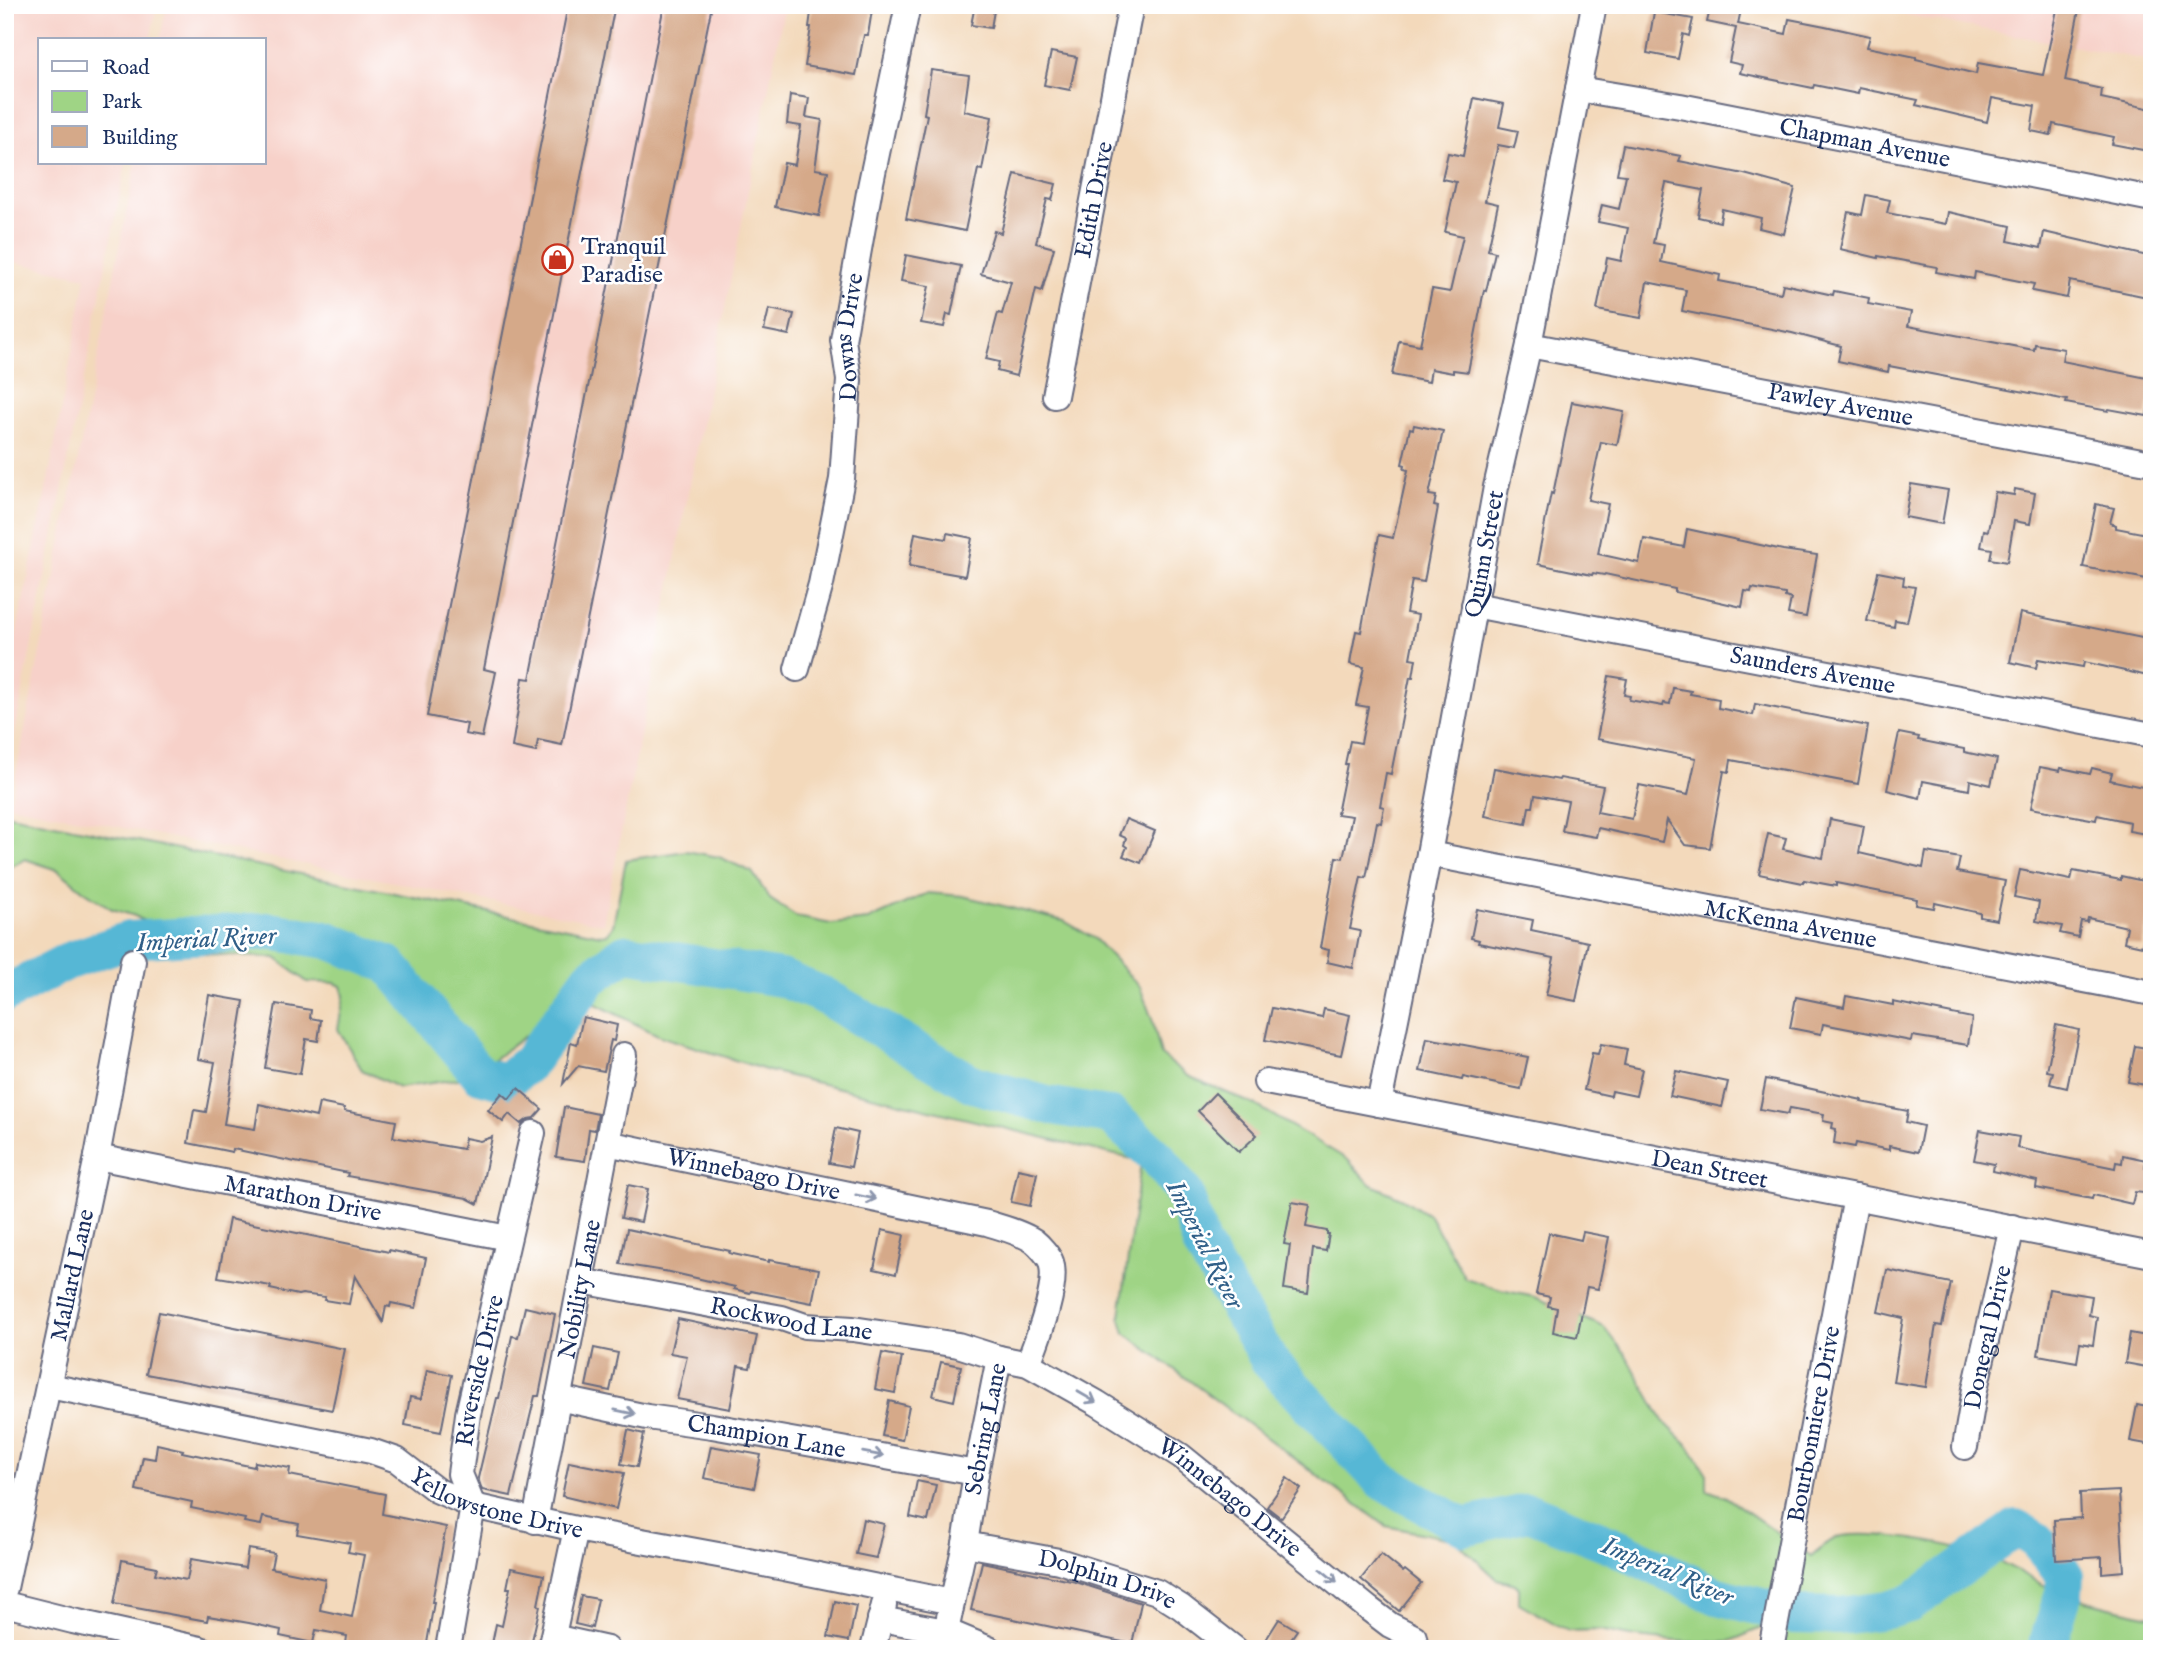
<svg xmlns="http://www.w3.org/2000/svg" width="2157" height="1654" viewBox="0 0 2157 1654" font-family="'IM FELL English',serif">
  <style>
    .built { fill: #f7d1c9 }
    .green { fill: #9fd485; stroke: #5d8272; stroke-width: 2 }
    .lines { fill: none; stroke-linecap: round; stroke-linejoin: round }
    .river { stroke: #57b7d5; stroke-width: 38 }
    .building { fill: #d5a989 }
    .minor-casing { stroke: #676a7f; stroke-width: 28 }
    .minor { stroke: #fff; stroke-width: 24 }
    .oneway { stroke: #8d97ae }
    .labels { text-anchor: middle; stroke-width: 5; stroke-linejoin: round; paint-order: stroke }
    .street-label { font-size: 24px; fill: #1b2f5e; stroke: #fff }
    .poi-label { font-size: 24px; fill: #1b2f5e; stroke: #fff; text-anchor: start }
    .water-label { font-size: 26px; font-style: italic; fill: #305f88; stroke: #fff }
  </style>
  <rect width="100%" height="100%" fill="#fff"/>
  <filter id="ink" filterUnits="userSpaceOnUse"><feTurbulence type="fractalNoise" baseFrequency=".0143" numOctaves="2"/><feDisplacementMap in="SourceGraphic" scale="14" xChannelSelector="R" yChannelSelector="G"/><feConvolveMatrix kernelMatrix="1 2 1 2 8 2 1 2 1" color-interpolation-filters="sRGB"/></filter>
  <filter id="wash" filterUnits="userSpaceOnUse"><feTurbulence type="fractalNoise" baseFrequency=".00686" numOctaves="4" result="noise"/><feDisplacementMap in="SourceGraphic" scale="28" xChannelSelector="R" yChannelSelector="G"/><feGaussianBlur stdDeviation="1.57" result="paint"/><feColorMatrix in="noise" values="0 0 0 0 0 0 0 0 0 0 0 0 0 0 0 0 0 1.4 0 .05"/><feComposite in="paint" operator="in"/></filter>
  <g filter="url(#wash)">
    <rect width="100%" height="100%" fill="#f3d9bb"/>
    <!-- built -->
    <g class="built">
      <polygon points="5,5 157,5 150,40 40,40 40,163 126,163 11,751 5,747 5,688 44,501 86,277 5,260"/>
      <polygon points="167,5 785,5 603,924 10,805 136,163 264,163 264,40 160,40"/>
      <polygon points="1854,5 2152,5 2152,61"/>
    </g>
    <!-- green -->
    <path class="green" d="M5,814L601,935L607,934L613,926L626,860L686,851L719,857L752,872L770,899L797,917L831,924L868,920L928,893L963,896L1064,921L1095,939L1140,987L1153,1022L1161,1055L1188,1076L1257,1106L1320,1143L1348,1160L1370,1184L1403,1199L1430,1216L1465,1278L1501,1290L1535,1297L1604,1327L1626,1355L1663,1421L1689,1446L1707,1474V1490L1726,1497L1811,1556C1818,1550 1832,1538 1842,1536C1877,1531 1946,1543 1981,1554C2005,1561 2025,1577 2048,1587C2077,1600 2120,1610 2152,1616V1649H1788L1763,1627L1731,1641L1696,1643L1635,1637L1600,1630L1568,1631L1519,1603V1588L1515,1584L1497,1579L1455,1540L1386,1526L1125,1333L1120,1316L1140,1170V1164L1136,1160L769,1071L660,1036L586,999L541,1024L470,1077L399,1088L362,1070L338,1029L344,996L341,986L335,983L307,982L276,958L205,954L135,916L112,909L84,891L58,870L25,859L5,870Z"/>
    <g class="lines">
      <!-- river -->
      <polyline class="river" points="5,994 68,961 129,940 269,931 328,940 389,965 480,1075 505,1082 529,1063 590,978 625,953 781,978 823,995 973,1084 1047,1105 1111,1116 1158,1158 1185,1194 1201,1244 1270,1362 1381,1480 1464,1527 1529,1512 1610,1544 1717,1596 1794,1615 1839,1616 1888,1610 1909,1604 2016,1528 2036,1540 2065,1576 2064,1592 2046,1649"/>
    </g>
    <g id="blocks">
      <!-- building -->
      <g class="building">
        <polygon points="568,5 615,5 484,669 496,672 482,737 465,734 467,724 427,716"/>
        <polygon points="664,5 712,5 562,745 538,740 536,752 512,747 523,678 530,679"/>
        <polygon points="812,5 833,5 872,10 868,35 864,35 856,75 805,66 811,27 809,27"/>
        <polygon points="975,5 995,5 991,28 971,25"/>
        <polygon points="1711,5 1742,5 1738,24 1786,34 1789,19 1825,26 1870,36 1867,47 1916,57 1916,59 1976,74 1978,63 2043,75 2058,5 2080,5 2065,81 2102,89 2101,98 2152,109 2152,131 2148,151 2112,144 2114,137 2053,124 2051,135 2031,131 2035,106 1992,98 1987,122 1916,105 1918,100 1859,88 1858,94 1814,85 1813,88 1740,73 1742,65 1729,62 1736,28 1707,22"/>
        <polygon points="1654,12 1693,19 1689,36 1683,34 1678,59 1647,53"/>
        <polygon points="1051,52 1077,57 1070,90 1044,85"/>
        <polygon points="931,70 969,75 964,111 992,117 982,170 978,169 965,231 906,219 927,115 924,114"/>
        <polygon points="790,95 809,98 806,117 822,120 815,169 828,171 819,216 775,207 784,163 795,165 801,126 787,124"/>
        <polygon points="1474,98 1504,104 1499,127 1518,131 1514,148 1498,145 1485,201 1498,204 1488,250 1495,252 1486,291 1484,290 1468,372 1453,370 1453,373 1431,369 1429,382 1392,375 1399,341 1420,345 1432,289 1450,292 1463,236 1445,232 1456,182 1442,179 1448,153 1463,156"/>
        <polygon points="1623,145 1681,156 1679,161 1744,174 1795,188 1784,234 1759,228 1761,218 1722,209 1720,222 1698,217 1703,190 1666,183 1653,243 1664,245 1661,262 1720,275 1719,281 1781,293 1783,284 1833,295 1834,291 1869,298 1868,304 1911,312 1908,326 2034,350 2035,344 2064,349 2062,361 2152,379 2147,416 2109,409 2108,411 2066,403 2067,400 1889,366 1888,372 1838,361 1841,346 1792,333 1682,311 1686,290 1647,282 1641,318 1597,310 1607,258 1621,261 1628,228 1598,222 1602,205 1619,209 1626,175 1617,174"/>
        <polygon points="1015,174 1056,184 1052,200 1047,199 1036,243 1054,248 1042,291 1036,289 1016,376 997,371 999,362 986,359 998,313 1002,314 1011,282 981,274 994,231 1001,233"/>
        <polygon points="1866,195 1890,200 1887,213 1946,224 1948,212 2011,226 2008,241 2041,248 2044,232 2152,257 2152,298 2070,281 2067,298 2032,291 2034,284 1975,272 1974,279 1936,272 1937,267 1878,256 1878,258 1840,249 1848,212 1862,215"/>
        <polygon points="906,255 961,266 951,315 947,314 944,327 921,323 929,286 901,281"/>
        <polygon points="769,309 794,314 789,335 764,330"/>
        <polygon points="1572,402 1624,412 1617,445 1601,442 1588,500 1608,504 1598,554 1639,563 1644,539 1684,547 1687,529 1783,550 1817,555 1806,617 1788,614 1791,599 1785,597 1785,594 1752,588 1751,592 1745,591 1742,607 1675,592 1675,589 1605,574 1604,575 1593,573 1592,575 1538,564 1540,553 1539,553 1551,493 1553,494"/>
        <polygon points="1414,425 1443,431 1429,495 1436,496 1434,506 1438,507 1424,582 1412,580 1406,613 1418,615 1410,658 1416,659 1413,677 1410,677 1391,774 1386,773 1380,806 1384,807 1381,823 1377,822 1366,878 1361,877 1350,929 1360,931 1353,968 1327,962 1329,950 1320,948 1336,857 1343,858 1352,816 1337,814 1347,764 1345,764 1350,741 1361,743 1368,707 1356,705 1364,667 1350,664 1351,657 1356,631 1361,632 1379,535 1393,538 1408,470 1404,469 1405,465 1402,464 1410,428 1413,429"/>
        <polygon points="1911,484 1948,490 1942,524 1905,517"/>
        <polygon points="2015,489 2035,493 2030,524 2014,521 2007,562 1990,559 1992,549 1981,547 1984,530 1988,531 1995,492 2014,495"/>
        <polygon points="2096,504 2114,508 2110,523 2116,525 2116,528 2152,535 2152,580 2083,567"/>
        <polygon points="915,533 946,539 947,533 972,538 965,576 909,566"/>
        <polygon points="1878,572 1904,577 1903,585 1915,587 1907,622 1895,620 1894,627 1867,621"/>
        <polygon points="2020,613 2152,640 2152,657 2148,676 2084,662 2083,667 2038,659 2036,668 2010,662"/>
        <polygon points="1609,676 1627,679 1624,695 1630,696 1629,700 1663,706 1664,703 1670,704 1673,688 1691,691 1690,694 1719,699 1718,708 1753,715 1755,704 1868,726 1858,784 1731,760 1729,772 1724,771 1710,848 1685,845 1667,820 1662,842 1598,828 1596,837 1562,831 1568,801 1535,795 1533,807 1529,807 1526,824 1485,816 1494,768 1559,780 1560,778 1603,786 1597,812 1632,819 1639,785 1688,795 1696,758 1597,739"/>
        <polygon points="1899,733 1919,737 1918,740 1964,749 1964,752 1997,759 1991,785 1970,780 1969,790 1923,781 1920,798 1887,790"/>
        <polygon points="2040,767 2060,771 2061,768 2090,774 2092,768 2112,773 2110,780 2152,789 2152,835 2129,831 2130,822 2097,815 2096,820 2031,808"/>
        <polygon points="1126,819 1155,831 1141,863 1123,856 1127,847 1124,845 1126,838 1119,835"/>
        <polygon points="1830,819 1864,826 1859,853 1923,868 1926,852 1949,856 1960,858 1957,872 2005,881 1997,920 1980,917 1980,913 1935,903 1934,908 1916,905 1917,899 1836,883 1836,886 1804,880 1803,883 1759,874 1768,834 1786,838 1783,849 1823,858"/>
        <polygon points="2020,870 2071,880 2073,871 2121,880 2121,876 2152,883 2152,899 2142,946 2124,942 2127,927 2088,918 2087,922 2081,921 2078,937 2060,933 2062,926 2036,921 2039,902 2014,897"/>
        <polygon points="1477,909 1533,920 1531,930 1588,942 1576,1001 1546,995 1554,958 1478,943 1479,940 1471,938"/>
        <polygon points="209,995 244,1001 224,1124 255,1129 259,1104 316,1117 319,1103 344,1108 344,1111 396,1121 393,1137 463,1149 465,1138 480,1141 492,1137 478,1204 467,1198 347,1176 348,1173 233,1149 232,1152 188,1143 194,1110 206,1112 215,1062 198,1059"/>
        <polygon points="1846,996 1893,1005 1893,1002 1972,1018 1968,1045 1912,1036 1911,1041 1823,1024 1821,1034 1790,1028 1796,997 1844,1007"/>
        <polygon points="276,1004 311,1010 310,1018 321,1020 318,1041 306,1039 300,1074 265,1068"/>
        <polygon points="1272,1008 1322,1018 1324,1009 1350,1015 1341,1055 1265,1040"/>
        <polygon points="583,1017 617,1025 614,1041 611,1040 604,1071 578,1066 563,1084 571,1042 577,1044"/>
        <polygon points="2056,1025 2079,1030 2067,1088 2050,1084 2053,1072 2047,1071"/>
        <polygon points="1427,1038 1528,1057 1521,1089 1463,1077 1462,1080 1420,1071"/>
        <polygon points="1601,1044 1627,1049 1624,1065 1642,1069 1636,1096 1612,1091 1611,1096 1584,1090 1592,1053 1598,1054"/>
        <polygon points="2135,1046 2152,1049 2152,1086 2128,1082"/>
        <polygon points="1676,1071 1728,1082 1722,1107 1670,1096"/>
        <polygon points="1766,1079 1862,1100 1861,1102 1908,1111 1906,1122 1923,1126 1918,1152 1889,1146 1889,1150 1856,1143 1855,1147 1834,1143 1836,1129 1832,1128 1833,1123 1823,1121 1824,1114 1790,1108 1788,1114 1760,1109"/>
        <polygon points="518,1088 542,1109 534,1118 528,1119 521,1124 509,1114 503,1122 488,1110 502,1093 509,1099"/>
        <polygon points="1215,1093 1257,1135 1239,1152 1198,1111"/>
        <polygon points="564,1107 598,1114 595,1130 589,1129 585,1161 556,1157"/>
        <polygon points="836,1128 858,1133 851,1167 829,1163"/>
        <polygon points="1980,1130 2019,1137 2017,1148 2115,1168 2116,1162 2122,1163 2123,1155 2146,1160 2145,1168 2152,1169 2152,1194 2135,1192 2132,1204 2093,1195 2092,1199 2036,1188 2037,1181 1993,1171 1994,1164 1974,1160"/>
        <polygon points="1018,1169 1037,1173 1030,1206 1011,1202"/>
        <polygon points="628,1185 648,1189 641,1222 621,1218"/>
        <polygon points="1292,1202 1310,1205 1306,1227 1327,1231 1327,1234 1329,1234 1326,1251 1313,1249 1308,1293 1284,1289 1290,1245 1284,1244"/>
        <polygon points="229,1219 389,1252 389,1250 426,1258 416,1308 391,1303 390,1307 386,1306 383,1322 355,1275 349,1304 324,1300 325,1297 302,1294 298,1295 270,1289 271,1286 218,1277"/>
        <polygon points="627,1229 730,1251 729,1253 769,1262 769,1260 819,1269 812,1303 751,1291 750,1293 734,1289 735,1287 670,1272 620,1264"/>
        <polygon points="882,1230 904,1235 896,1274 874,1269"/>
        <polygon points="1583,1232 1609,1237 1598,1289 1587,1287 1577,1337 1553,1332 1557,1308 1548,1306 1550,1297 1536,1294 1549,1233 1581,1240"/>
        <polygon points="1887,1270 1951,1283 1942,1326 1936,1325 1926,1387 1893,1382 1903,1318 1878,1312"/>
        <polygon points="2049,1289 2092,1296 2089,1315 2097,1317 2093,1345 2080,1343 2077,1362 2038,1355"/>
        <polygon points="525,1307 555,1314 539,1396 535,1396 511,1496 482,1490 478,1478 497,1398 499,1398 512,1336 518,1337"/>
        <polygon points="159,1312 345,1349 332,1410 146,1374"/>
        <polygon points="678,1319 757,1336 750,1368 738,1366 730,1409 677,1399 687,1356 670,1353"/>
        <polygon points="2130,1333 2152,1337 2152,1368 2125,1363"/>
        <polygon points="594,1348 618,1353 610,1391 586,1386"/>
        <polygon points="882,1353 902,1357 895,1393 875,1389"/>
        <polygon points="941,1362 961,1366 954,1401 933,1396"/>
        <polygon points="427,1370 452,1375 441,1432 405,1425 410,1397 421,1399"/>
        <polygon points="889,1401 909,1406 902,1440 882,1436"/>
        <polygon points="2137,1405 2152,1408 2152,1445 2130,1441"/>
        <polygon points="628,1430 644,1434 637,1467 621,1464"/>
        <polygon points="157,1444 183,1450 182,1452 254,1467 255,1462 290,1468 289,1475 385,1494 382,1514 446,1527 432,1602 434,1602 426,1649 370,1649 346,1644 347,1636 316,1630 313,1643 280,1636 281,1630 249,1623 208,1616 207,1621 114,1604 122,1560 157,1567 155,1574 187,1580 191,1559 245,1568 248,1549 274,1553 271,1568 325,1579 320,1610 352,1617 364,1555 348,1552 350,1543 297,1534 299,1524 263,1517 261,1525 244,1522 245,1519 191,1508 192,1502 136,1490 143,1457 155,1459"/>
        <polygon points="711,1446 761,1455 754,1488 704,1478"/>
        <polygon points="569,1462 624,1473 616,1509 562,1496"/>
        <polygon points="1287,1478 1301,1489 1281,1518 1267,1507"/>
        <polygon points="917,1481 936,1485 928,1521 910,1517"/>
        <polygon points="2119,1491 2124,1571 2102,1573 2102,1557 2056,1560 2054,1520 2081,1518 2080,1493"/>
        <polygon points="863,1519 884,1524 876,1558 856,1554"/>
        <polygon points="1381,1554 1403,1572 1405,1570 1421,1583 1399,1611 1361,1579"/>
        <polygon points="982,1562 1076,1582 1141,1603 1132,1644 971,1610"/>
        <polygon points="511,1568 544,1575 538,1605 540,1606 530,1649 491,1649 496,1624 502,1626 510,1588 507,1588"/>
        <polygon points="581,1596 598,1599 592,1628 575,1624"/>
        <polygon points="835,1601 856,1606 849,1641 828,1637"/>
        <polygon points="1279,1619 1297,1630 1284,1649 1260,1649"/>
      </g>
    </g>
  </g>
  <g filter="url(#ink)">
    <use href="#blocks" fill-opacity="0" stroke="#676a7f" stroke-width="2"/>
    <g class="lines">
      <defs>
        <g id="minor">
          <path id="s1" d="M1578,89L1680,106L2152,199"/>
          <path id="s2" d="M1529,345L2152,463"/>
          <path id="s3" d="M1055,396L1131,5"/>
          <path id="s4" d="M1474,605L2152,735"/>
          <path id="s5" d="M797,669L821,584L842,479L849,380L843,340L870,187L908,5"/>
          <path id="s6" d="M1429,854L2152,993"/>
          <path id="s7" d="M1266,1082L2152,1255"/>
          <path id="s8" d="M1379,1104L1429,854L1496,487L1529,345L1594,5"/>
          <path id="s9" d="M607,1143L987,1223C1003,1228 1020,1232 1034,1241C1039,1245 1049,1256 1051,1262C1059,1286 1037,1340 1028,1364"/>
          <path id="s10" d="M97,1157L508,1238"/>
          <path id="s11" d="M581,1281L782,1318L805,1326L853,1329L958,1345L999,1358L1028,1364L1097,1403L1181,1456L1369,1609L1390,1625L1414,1637L1416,1649"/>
          <path id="s12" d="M49,1386L371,1451L397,1460L436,1490L473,1506L576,1529L729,1557L952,1602"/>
          <path id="s13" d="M558,1398L647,1417L712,1426L976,1473"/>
          <path id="s14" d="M1965,1447L1975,1389L2012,1227"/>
          <path id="s15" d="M535,1521L624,1055"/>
          <path id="s16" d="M965,1544L1059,1561L1157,1592L1181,1607L1235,1649"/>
          <path id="s17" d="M5,1588L97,1157L133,961"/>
          <polyline points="5,1604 73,1621 200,1649"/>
          <polyline points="880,1619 946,1631 989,1649"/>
          <path id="s18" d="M946,1631L965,1544L976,1473L999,1358"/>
          <polyline points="553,1637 607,1649"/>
          <path id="s19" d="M448,1649L473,1506L460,1474L468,1414L533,1133"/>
          <polyline points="550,1649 576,1529"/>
          <polyline points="873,1649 884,1605"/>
          <path id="s20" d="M1771,1649L1856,1197"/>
        </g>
      </defs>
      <!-- minor casing -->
      <use href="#minor" class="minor-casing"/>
      <!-- minor -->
      <use href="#minor" class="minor"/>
    </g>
    <!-- one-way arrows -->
    <defs><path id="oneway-shaft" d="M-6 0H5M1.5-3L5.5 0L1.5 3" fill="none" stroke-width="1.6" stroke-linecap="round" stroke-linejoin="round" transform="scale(1.75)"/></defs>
    <g class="oneway">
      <use href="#oneway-shaft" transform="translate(866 1197) rotate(12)"/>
      <use href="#oneway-shaft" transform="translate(1087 1397) rotate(30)"/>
      <use href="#oneway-shaft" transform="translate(625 1412) rotate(12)"/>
      <use href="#oneway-shaft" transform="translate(873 1454) rotate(10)"/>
      <use href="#oneway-shaft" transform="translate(1329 1576) rotate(39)"/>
    </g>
  </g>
  <!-- icons -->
  <defs>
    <symbol id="shop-ring" viewBox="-11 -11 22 22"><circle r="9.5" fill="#fff" stroke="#c8321e" stroke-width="1.5"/><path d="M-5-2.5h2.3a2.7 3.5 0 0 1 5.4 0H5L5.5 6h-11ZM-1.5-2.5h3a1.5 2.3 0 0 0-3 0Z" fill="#c8321e"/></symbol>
  </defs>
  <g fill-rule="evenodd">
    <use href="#shop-ring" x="540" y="242" width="35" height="35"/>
  </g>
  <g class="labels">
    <!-- street labels -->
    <g class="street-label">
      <text dy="8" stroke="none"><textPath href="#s1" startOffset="292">Chapman Avenue</textPath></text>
      <text dy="8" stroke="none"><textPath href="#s3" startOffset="200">Edith Drive</textPath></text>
      <text dy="8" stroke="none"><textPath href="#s5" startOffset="338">Downs Drive</textPath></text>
      <text dy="8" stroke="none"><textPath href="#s2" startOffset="317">Pawley Avenue</textPath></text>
      <text dy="8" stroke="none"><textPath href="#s8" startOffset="560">Quinn Street</textPath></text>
      <text dy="8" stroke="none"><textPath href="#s4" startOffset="345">Saunders Avenue</textPath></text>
      <text dy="8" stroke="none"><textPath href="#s6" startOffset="368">McKenna Avenue</textPath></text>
      <text dy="8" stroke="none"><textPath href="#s7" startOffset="452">Dean Street</textPath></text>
      <text dy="8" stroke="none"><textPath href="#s9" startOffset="150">Winnebago Drive</textPath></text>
      <text dy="8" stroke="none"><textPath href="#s10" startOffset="210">Marathon Drive</textPath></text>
      <text dy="8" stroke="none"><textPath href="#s17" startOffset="320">Mallard Lane</textPath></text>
      <text dy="8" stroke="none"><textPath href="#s15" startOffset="236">Nobility Lane</textPath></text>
      <text dy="8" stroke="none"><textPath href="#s11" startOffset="214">Rockwood Lane</textPath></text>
      <text dy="8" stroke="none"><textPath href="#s14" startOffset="112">Donegal Drive</textPath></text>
      <text dy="8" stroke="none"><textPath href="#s19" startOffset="285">Riverside Drive</textPath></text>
      <text dy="8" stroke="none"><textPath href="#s20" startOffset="229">Bourbonniere Drive</textPath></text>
      <text dy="8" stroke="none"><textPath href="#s18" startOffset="206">Sebring Lane</textPath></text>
      <text dy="8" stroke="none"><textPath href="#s13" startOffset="212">Champion Lane</textPath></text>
      <text dy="8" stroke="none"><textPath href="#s11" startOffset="698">Winnebago Drive</textPath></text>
      <text dy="8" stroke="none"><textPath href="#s12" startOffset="467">Yellowstone Drive</textPath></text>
      <text dy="8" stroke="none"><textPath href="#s16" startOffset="147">Dolphin Drive</textPath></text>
    </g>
    <!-- poi labels -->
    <g class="poi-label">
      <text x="581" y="254">Tranquil<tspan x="581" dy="28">Paradise</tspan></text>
    </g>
    <!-- water labels -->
    <g class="water-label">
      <text transform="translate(206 938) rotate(-3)" y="9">Imperial River</text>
      <text transform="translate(1206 1244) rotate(63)" y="9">Imperial River</text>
      <text transform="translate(1668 1570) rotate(23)" y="9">Imperial River</text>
    </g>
  </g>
  <!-- margin -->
  <rect width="2157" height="1654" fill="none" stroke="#fff" stroke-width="28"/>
  <!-- legend -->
  <rect x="38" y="38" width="228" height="126" fill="#ffffff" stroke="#a4acbf" stroke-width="2"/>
  <rect x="52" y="61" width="35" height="10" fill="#ffffff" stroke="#a4acbf" stroke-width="2"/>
  <text x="102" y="74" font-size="21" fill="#1b2f5e">Road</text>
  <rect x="52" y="91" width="35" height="21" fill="#9fd485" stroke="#a4acbf" stroke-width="2"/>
  <text x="102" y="108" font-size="21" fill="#1b2f5e">Park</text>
  <rect x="52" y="126" width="35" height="21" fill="#d5a989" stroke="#a4acbf" stroke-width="2"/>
  <text x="102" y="144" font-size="21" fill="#1b2f5e">Building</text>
</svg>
